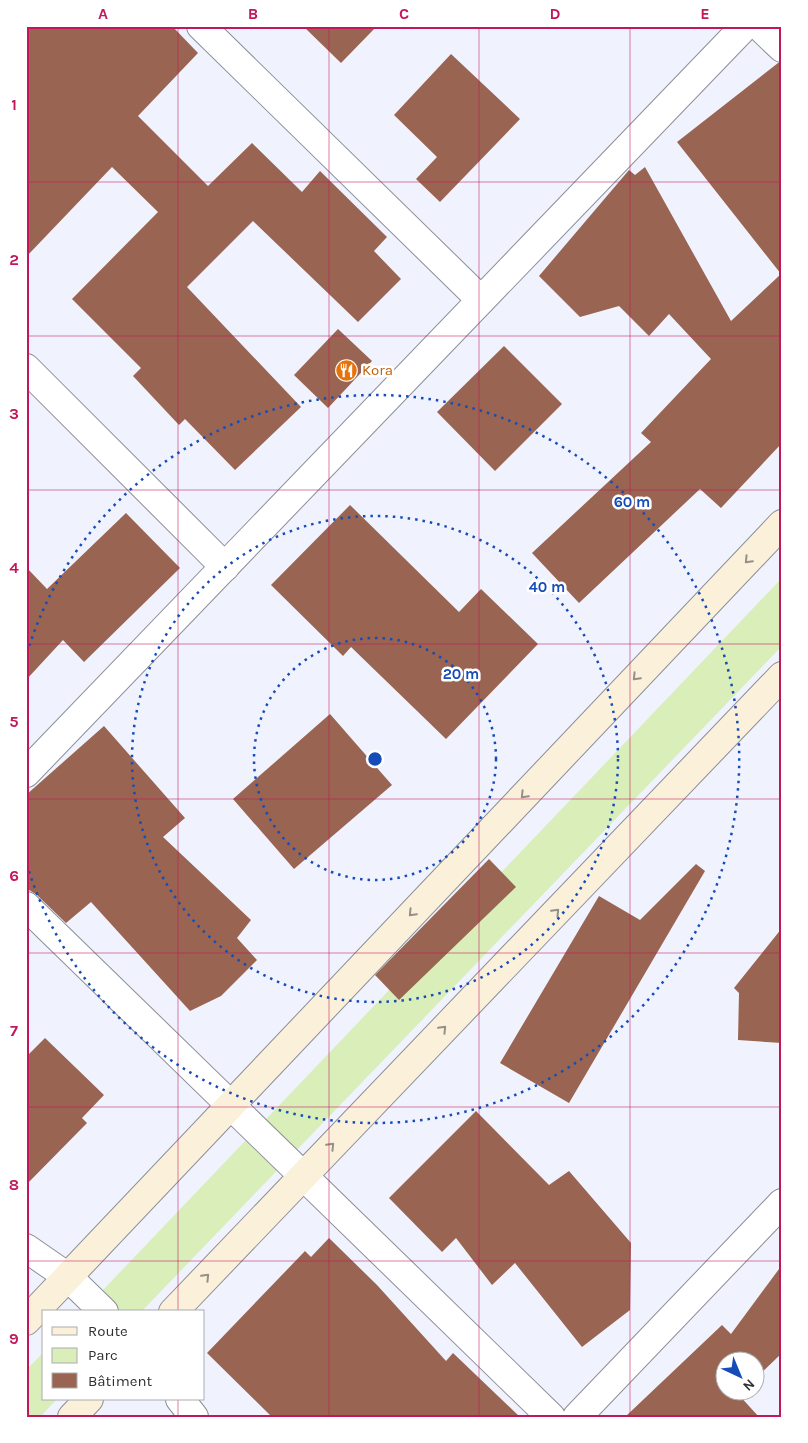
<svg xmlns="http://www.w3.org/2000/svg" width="808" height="1443" viewBox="0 0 808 1443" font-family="Karla,sans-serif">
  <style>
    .green { fill: #d9eeb9 }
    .building { fill: #996451 }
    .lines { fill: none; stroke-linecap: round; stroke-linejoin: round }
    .street-casing { stroke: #8c8e98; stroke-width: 30 }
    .secondary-casing { stroke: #8c8e98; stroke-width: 30 }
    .street { stroke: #fff; stroke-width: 28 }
    .secondary { stroke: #fbf1da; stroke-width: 28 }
    .oneway { stroke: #959087 }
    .grid { fill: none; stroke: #c2185b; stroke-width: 1; stroke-opacity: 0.55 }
    .ring { fill: none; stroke: #164cb8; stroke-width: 2.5; stroke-dasharray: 2.5 5 }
    .labels { text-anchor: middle; stroke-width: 5; stroke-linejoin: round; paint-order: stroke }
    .food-label { font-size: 15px; fill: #c56008; stroke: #fff; text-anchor: start }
    .centre { fill: #164cb8; stroke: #fff; stroke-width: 2.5 }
    .ring-label { font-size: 15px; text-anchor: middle; font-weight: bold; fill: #164cb8; stroke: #fff; stroke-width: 5; stroke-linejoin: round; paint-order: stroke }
    .neatline { fill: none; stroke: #c2185b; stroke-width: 2 }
    .grid-label { font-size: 16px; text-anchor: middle; font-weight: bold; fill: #c2185b }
  </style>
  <rect width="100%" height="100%" fill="#f0f3fe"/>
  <!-- green -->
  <g class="green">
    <polygon points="782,578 782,646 141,1312 82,1312"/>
    <polygon points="44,1352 44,1399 57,1399 40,1417 26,1417 26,1370"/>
  </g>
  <!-- building -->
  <g class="building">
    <polygon points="26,26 172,26 198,53 138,116 208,186 252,143 302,192 320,171 387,237 374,251 401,279 358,322 253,221 187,287 301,407 235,470 185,419 179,425 133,376 141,368 72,299 158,212 112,167 26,257"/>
    <polygon points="303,26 377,26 341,63"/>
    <polygon points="451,54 520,119 440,202 416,179 437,157 394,115"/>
    <polygon points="778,63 782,63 782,443 721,508 700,489 579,603 532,553 651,442 641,433 711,359 669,314 649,336 619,306 580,317 539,276 629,170 635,175 645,167 731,321 781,274 677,142"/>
    <polygon points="338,329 372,361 328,408 294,375"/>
    <polygon points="504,346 562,404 495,471 437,412"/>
    <polygon points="350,505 459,612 481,589 538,644 446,739 351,647 343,656 271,585"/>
    <polygon points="126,513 180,568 84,662 63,640 26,680 26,567 47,589"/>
    <polygon points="330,714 392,785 294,869 233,799"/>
    <polygon points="104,726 185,818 163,837 251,920 237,938 257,960 221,996 190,1011 91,902 66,923 37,895 26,888 26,795"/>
    <polygon points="489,859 516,887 399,1000 375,975"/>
    <polygon points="696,864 705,871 569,1103 500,1063 599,896 640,920"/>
    <polygon points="782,928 782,1043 738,1040 739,993 734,988"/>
    <polygon points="45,1038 104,1095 82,1118 87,1123 26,1185 26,1057"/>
    <polygon points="476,1111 549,1185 569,1171 631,1243 630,1310 582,1347 515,1263 492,1285 456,1238 442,1252 389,1198"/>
    <polygon points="329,1238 377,1285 446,1361 453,1353 520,1417 272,1417 207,1353 305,1251 311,1257"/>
    <polygon points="782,1265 782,1353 756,1378 756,1360 726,1360 726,1390 742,1390 738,1394 759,1417 625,1417 722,1325 731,1334"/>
  </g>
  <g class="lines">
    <defs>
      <g id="street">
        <polyline points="201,26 481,300"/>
        <polyline points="759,26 782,48"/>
        <polyline points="26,368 225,567"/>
        <polyline points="26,773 745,26"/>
        <polyline points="26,906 551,1417"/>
        <polyline points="26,1248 68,1277 104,1312"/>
        <polyline points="180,1399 194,1417"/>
        <polyline points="577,1417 782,1203"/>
      </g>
      <g id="secondary">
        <polyline points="173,1312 782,676"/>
        <polyline points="26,1321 782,524"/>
        <polyline points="72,1417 89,1399"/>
      </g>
    </defs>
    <!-- street casing -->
    <use href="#street" class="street-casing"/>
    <!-- secondary casing -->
    <use href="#secondary" class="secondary-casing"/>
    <!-- street -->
    <use href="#street" class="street"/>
    <!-- secondary -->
    <use href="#secondary" class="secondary"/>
  </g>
  <!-- one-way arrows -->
  <defs><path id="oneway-chevron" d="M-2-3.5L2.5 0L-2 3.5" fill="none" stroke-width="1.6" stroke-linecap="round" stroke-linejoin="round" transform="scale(1.25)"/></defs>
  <g class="oneway">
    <use href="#oneway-chevron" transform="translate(748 560) rotate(134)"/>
    <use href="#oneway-chevron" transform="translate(636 677) rotate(134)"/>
    <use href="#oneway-chevron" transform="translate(524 795) rotate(134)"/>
    <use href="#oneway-chevron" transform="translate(556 912) rotate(-46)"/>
    <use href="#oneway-chevron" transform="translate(412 913) rotate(134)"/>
    <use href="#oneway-chevron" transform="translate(443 1029) rotate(-46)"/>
    <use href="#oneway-chevron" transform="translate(331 1146) rotate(-46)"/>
    <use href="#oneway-chevron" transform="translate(206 1277) rotate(-46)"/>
  </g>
  <!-- grid -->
  <path class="grid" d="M178,26V1312M329,26V1417M479,26V1417M630,26V1417M26,182H782M26,336H782M26,490H782M26,644H782M26,799H782M26,953H782M26,1107H782M26,1261H782M178,1399V1417"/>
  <!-- distance rings -->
  <g class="ring">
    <circle cx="375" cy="759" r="121"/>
    <circle cx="375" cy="759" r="243"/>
    <path d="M27 653A364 364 0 1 1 27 865"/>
  </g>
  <!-- icons -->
  <defs>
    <symbol id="restaurant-disc" viewBox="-11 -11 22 22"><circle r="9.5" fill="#e8710a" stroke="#fff"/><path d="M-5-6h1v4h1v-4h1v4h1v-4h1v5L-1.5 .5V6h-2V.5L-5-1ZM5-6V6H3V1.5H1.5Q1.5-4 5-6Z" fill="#fff"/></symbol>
  </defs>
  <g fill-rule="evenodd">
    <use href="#restaurant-disc" x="334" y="358" width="25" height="25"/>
  </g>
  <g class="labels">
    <!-- food labels -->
    <g class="food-label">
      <text x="362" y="375">Kora</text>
    </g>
  </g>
  <circle cx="375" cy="759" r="8" class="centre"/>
  <g class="ring-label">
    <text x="632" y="507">60 m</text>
    <text x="547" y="592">40 m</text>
    <text x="461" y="679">20 m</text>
  </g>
  <!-- border -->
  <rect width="808" height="1443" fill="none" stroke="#ffffff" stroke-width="55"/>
  <!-- legend -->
  <rect x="42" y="1310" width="162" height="90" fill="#ffffff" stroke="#acacae"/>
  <rect x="52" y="1327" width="25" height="8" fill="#fbf1da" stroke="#acacae"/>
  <text x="88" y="1336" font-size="15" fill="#2f3034">Route</text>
  <rect x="52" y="1348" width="25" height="15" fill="#d9eeb9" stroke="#acacae"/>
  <text x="88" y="1360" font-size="15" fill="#2f3034">Parc</text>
  <rect x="52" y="1373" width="25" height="15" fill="#996451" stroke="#acacae"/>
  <text x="88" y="1386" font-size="15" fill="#2f3034">Bâtiment</text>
  <!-- north arrow -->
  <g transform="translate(740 1376) rotate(136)"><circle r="24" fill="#ffffff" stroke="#acacae"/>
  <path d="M0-4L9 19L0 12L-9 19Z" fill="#164cb8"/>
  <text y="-8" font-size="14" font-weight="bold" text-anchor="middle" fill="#2f3034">N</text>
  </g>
  <rect x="28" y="28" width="752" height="1388" class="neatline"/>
  <g class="grid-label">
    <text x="103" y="19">A</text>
    <text x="253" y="19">B</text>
    <text x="404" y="19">C</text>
    <text x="555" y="19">D</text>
    <text x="705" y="19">E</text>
    <text x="14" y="110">1</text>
    <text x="14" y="265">2</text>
    <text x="14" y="419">3</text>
    <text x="14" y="573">4</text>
    <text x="14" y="727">5</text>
    <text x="14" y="881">6</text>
    <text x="14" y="1036">7</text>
    <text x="14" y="1190">8</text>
    <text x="14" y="1344">9</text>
  </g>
</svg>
